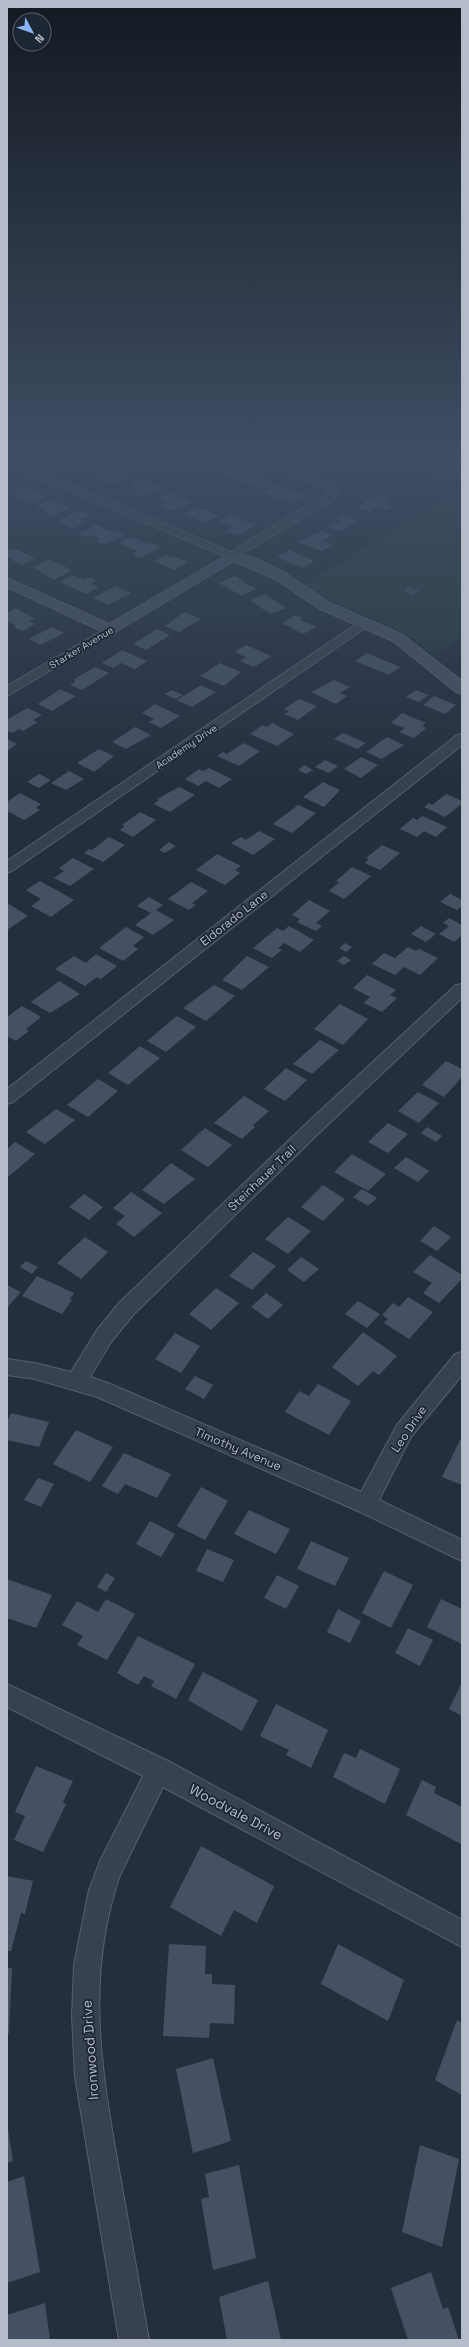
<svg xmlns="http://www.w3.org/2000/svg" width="469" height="2347" viewBox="0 0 469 2347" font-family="'Space Grotesk',sans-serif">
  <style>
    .green { fill: #263c3f }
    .building { fill: #455162 }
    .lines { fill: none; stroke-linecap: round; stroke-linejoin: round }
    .street-casing { stroke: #565f6c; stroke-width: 2 }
    .secondary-casing { stroke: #565f6c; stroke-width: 2 }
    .street { fill: #38414e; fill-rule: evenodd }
    .secondary { fill: #465061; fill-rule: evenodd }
    .labels { text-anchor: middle; stroke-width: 3.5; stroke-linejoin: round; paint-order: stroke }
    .far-street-label { font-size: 10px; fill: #b4bcc9; stroke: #1d2633 }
    .street-label { font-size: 12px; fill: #b4bcc9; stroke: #1d2633 }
    .near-street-label { font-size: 14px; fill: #b4bcc9; stroke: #1d2633 }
  </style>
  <rect width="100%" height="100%" fill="#242f3e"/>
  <!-- green -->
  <polygon class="green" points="368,455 462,455 462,637 434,655 404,633 338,604 304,585 459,490"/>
  <!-- building -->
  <g class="building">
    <polygon points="177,455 199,455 196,457 204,460 194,465 174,457"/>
    <polygon points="297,455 321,455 311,461"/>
    <polygon points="336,455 338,455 356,462 346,468 335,464 329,467 320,464"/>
    <polygon points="75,456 96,465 81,472 71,468 75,466 63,461"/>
    <polygon points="214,461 230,468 241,471 230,478 203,467"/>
    <polygon points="106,468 129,477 114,484 91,475"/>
    <polygon points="246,473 263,479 274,483 263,489 236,479"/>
    <polygon points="140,478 161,487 141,496 131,492 139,488 129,484"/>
    <polygon points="278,484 291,489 306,495 290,503 263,492"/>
    <polygon points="26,487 46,496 32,503 12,493"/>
    <polygon points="168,492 191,502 174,511 161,505 168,502 158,498"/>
    <polygon points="376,494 389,498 383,504 391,506 386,510 377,507 371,512 357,508"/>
    <polygon points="52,499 70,508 52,516 36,506"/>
    <polygon points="197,507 219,516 205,523 184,514"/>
    <polygon points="80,510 91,515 80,521 85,523 73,529 57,522"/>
    <polygon points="231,515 255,525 238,536 227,531 234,527 219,521"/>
    <polygon points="343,515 359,521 340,532 328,527 340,521 336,519"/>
    <polygon points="96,525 114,533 116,531 125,535 104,545 96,541 100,539 92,535 87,537 79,534"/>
    <polygon points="321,531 333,535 322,541 332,545 322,551 297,542"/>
    <polygon points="131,537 148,544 150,543 161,547 141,558 132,554 137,551 119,543"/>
    <polygon points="13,548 35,558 22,565 7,557 7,551"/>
    <polygon points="289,550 314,561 303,568 277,557"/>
    <polygon points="166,555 173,558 175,557 188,562 174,570 154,561"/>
    <polygon points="49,559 72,570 54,580 33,567"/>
    <polygon points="73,575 84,580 90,577 97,580 91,584 99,587 86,594 60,582"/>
    <polygon points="235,576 244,581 243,582 256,589 242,596 219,583"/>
    <polygon points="115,586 131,593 108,605 93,598"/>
    <polygon points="409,587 419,591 413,595 404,591"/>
    <polygon points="265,594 286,608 270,614 250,600"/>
    <polygon points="15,608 34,618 29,621 35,624 22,631 14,627 16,626 7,621 7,613"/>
    <polygon points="184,612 201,619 179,632 165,626"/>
    <polygon points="296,615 303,618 300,620 316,627 303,634 282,623"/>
    <polygon points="52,627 64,633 41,645 29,639"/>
    <polygon points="157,629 170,635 146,650 133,644"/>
    <polygon points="246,645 271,656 254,667 240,661 246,657 234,652"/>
    <polygon points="122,650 147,661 135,669 121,663 113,668 102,663"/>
    <polygon points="367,653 400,667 389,675 355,661"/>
    <polygon points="220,663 241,672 224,686 200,676"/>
    <polygon points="95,667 109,673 82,690 70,685 76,681 73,680"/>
    <polygon points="334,680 350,687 340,693 347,696 336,704 311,692"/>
    <polygon points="201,685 216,692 192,707 177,700"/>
    <polygon points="60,689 76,696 52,711 38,704"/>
    <polygon points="172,690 183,695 175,699 165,694"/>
    <polygon points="416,690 429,695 419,702 406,697"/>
    <polygon points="434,696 456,705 445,714 423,705"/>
    <polygon points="299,699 317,706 298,720 284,714 289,711 284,709"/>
    <polygon points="155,704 180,716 161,728 149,722 154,719 142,713"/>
    <polygon points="27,708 42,715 33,720 38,722 23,731 19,729 12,733 7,731 7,720"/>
    <polygon points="402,713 426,723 422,726 426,728 414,738 399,732 405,728 391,723"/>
    <polygon points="272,723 294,734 277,746 250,734 262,725 267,727"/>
    <polygon points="135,727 151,735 126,749 112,742"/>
    <polygon points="343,733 366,743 357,749 334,739"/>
    <polygon points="387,737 404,745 381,759 366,752"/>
    <polygon points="7,739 17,744 7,751"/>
    <polygon points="243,743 260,751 239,766 217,756 223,752 227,754"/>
    <polygon points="99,749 114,756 94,772 77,763"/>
    <polygon points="361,757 378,765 361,778 344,769"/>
    <polygon points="325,760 338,766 329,773 315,767"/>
    <polygon points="304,765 313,770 306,774 298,770"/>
    <polygon points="209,768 232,779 219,788 206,781 198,786 185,779 199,769 203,771"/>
    <polygon points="69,771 84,779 66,790 51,783"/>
    <polygon points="39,774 51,780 39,788 27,782"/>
    <polygon points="323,782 340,790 324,807 303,797"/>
    <polygon points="179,787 195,795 170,812 154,804 159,800 157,799"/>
    <polygon points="20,793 41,804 36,808 40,810 24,820 7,811 7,802"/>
    <polygon points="446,794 462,801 462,804 445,817 424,807 429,803 432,805"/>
    <polygon points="298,805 316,813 292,833 273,824"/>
    <polygon points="140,812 156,820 133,837 120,830 125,826 122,825"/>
    <polygon points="422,816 447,827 436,837 424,831 417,837 400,829 413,818 417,820"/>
    <polygon points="259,831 275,839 253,855 231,843 241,837 246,840"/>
    <polygon points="109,837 125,845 103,862 84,853 89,849 92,850"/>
    <polygon points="169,842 176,846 165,853 159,850"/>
    <polygon points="382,845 400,853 380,870 365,863 369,859 366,858"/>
    <polygon points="217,854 241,866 235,870 240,873 225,885 196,870"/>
    <polygon points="73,858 94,869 70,886 54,878 64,871 59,868"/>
    <polygon points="352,867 371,876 344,899 329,891 339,882 336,881"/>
    <polygon points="40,881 74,900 51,917 31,906 41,899 26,890"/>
    <polygon points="191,882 208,891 192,903 196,905 189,910 168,899"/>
    <polygon points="450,894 462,900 462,906 457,910 440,902"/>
    <polygon points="149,897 163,905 156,910 174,920 153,935 135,925 151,913 137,906"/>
    <polygon points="309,900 330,911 316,923 322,926 316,931 297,922 300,919 292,915"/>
    <polygon points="9,904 28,916 7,930 7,906"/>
    <polygon points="449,918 462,925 462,935 454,942 439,934 449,926 443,923"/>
    <polygon points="289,926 314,940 300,952 284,943 278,948 282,950 272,958 253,948 277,928 283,931"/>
    <polygon points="421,926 436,934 426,942 411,934"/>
    <polygon points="126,927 144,937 133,946 138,949 123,961 99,948"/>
    <polygon points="345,943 352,947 346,952 339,948"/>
    <polygon points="408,947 416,951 419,949 438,958 420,975 404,967 395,975 372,964 384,953 395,958"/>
    <polygon points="96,954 117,966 101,979 97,977 85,986 55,969 74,956 86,963"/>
    <polygon points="247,956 269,967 242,990 222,980"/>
    <polygon points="344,956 351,960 344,965 337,961"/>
    <polygon points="367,975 396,990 390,995 397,998 382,1012 364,1003 370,997 353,988"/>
    <polygon points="59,981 80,994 50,1013 31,1002"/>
    <polygon points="214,985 235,996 206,1021 183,1008"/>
    <polygon points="340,1004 368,1019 343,1045 314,1029"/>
    <polygon points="22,1006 41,1017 26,1029 29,1031 16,1041 7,1036 7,1017"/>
    <polygon points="177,1016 196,1027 166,1052 147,1041"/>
    <polygon points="320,1040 339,1050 312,1074 293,1064"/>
    <polygon points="140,1046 160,1058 128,1085 108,1073"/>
    <polygon points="446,1061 462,1069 462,1077 444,1097 422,1085"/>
    <polygon points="286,1068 307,1080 285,1101 264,1089"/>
    <polygon points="98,1079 118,1091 88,1117 67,1105"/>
    <polygon points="418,1092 439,1103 419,1123 398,1111"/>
    <polygon points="244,1096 269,1111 253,1125 255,1127 242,1139 214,1123"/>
    <polygon points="56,1109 75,1120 45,1144 26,1132"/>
    <polygon points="388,1123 408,1134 388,1153 368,1142"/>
    <polygon points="427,1127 442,1136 436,1142 421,1133"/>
    <polygon points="205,1128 232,1145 208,1167 181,1150"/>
    <polygon points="15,1142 35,1154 7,1178 7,1149"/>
    <polygon points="352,1154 386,1174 368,1191 334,1172"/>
    <polygon points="406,1157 429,1171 418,1182 394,1168"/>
    <polygon points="171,1163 195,1179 164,1204 142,1190"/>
    <polygon points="323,1185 345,1199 323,1221 301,1207"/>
    <polygon points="362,1189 377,1198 368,1206 353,1197"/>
    <polygon points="131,1192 162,1213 134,1237 116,1224 125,1216 113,1208"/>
    <polygon points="84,1194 103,1207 89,1220 69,1207"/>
    <polygon points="288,1217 311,1231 288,1254 265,1239"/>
    <polygon points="434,1226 451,1237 437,1251 420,1241"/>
    <polygon points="85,1237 108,1252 81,1279 57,1263"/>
    <polygon points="253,1252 276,1266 252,1290 229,1276"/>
    <polygon points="430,1255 462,1275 462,1279 439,1303 423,1293 432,1283 413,1272"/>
    <polygon points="301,1257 319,1269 304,1282 287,1270"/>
    <polygon points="26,1261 38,1267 32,1274 20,1267"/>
    <polygon points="37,1276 74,1293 70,1299 72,1300 62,1314 22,1296"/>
    <polygon points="7,1285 21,1292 7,1308"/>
    <polygon points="216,1288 239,1303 211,1330 189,1314"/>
    <polygon points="266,1293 283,1305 268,1319 251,1307"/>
    <polygon points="408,1297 433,1312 409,1339 384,1323 388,1319 382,1315 393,1303 399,1307"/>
    <polygon points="358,1301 380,1314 367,1328 345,1314"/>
    <polygon points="363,1332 397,1356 379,1375 373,1371 358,1386 332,1367"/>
    <polygon points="175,1333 200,1346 181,1373 155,1359"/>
    <polygon points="195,1376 213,1385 204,1399 185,1389"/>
    <polygon points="318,1384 351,1401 329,1435 285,1412 299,1391 309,1396"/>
    <polygon points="11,1413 49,1422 39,1447 7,1440 7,1422"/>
    <polygon points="76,1430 113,1447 90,1482 53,1464"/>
    <polygon points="460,1440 462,1441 462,1485 442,1477"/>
    <polygon points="124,1453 171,1474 157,1498 125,1484 118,1494 102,1486"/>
    <polygon points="38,1478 54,1484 41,1507 24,1500"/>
    <polygon points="201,1487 228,1501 205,1540 177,1526"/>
    <polygon points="249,1510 290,1529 276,1554 234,1534"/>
    <polygon points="150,1521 175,1534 161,1557 136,1544"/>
    <polygon points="311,1541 349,1558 335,1586 297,1569"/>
    <polygon points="207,1549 234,1560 223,1582 196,1571"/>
    <polygon points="384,1571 413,1585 391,1628 362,1613"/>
    <polygon points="106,1573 115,1578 106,1592 97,1587"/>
    <polygon points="277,1575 299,1586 286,1609 264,1598"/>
    <polygon points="7,1579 52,1595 36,1628 7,1618"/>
    <polygon points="106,1599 135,1614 107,1660 77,1645 83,1636 62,1625 77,1601 98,1612"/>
    <polygon points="441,1599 462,1609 462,1644 427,1627"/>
    <polygon points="338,1609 361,1621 350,1643 327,1632"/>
    <polygon points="408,1628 433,1640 420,1666 395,1653"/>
    <polygon points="138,1636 195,1664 176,1699 151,1686 154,1681 144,1676 138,1685 117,1673"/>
    <polygon points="203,1672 258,1700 242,1731 188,1700"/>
    <polygon points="462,1682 462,1716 449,1709"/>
    <polygon points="276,1704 328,1730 311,1768 286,1755 289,1750 260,1736"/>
    <polygon points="360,1749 400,1769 385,1804 333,1777 344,1753 356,1758"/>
    <polygon points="36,1766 73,1781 63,1802 66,1804 43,1852 14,1840 25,1816 15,1812"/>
    <polygon points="422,1780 436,1787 434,1793 462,1807 461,1844 406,1815"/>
    <polygon points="201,1846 274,1886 257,1923 234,1910 221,1936 170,1907"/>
    <polygon points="7,1876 33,1881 25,1914 21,1913 11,1951 7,1951"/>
    <polygon points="169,1944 206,1946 205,1974 212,1974 212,1984 235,1985 234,2024 210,2023 209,2038 163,2036"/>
    <polygon points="338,1944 404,1980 388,2021 321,1984"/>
    <polygon points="7,1968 12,1968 9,2033 7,2034"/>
    <polygon points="457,2020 462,2023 462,2095 435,2080"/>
    <polygon points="213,2058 231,2141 193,2153 176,2069"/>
    <polygon points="7,2122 13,2161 7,2163"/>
    <polygon points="420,2145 459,2159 442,2247 402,2232"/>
    <polygon points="239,2165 256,2258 213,2270 201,2199 209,2197 205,2174"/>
    <polygon points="24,2176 40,2272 7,2283 7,2182"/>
    <polygon points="431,2272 443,2309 448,2307 459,2340 408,2340 391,2288"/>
    <polygon points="268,2281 281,2340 227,2340 219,2297"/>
    <polygon points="45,2303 50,2340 7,2340 7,2315"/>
  </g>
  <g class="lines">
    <defs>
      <g id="street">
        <polygon points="244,455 259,455 333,484 338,493 332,501 232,559 7,465 7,458 11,459 231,552 327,493 325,488"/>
        <polygon points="364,619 368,620 370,623 368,626 12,871 7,873 7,861"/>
        <polygon points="110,626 114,627 116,630 114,633 7,696 7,686"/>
        <polygon points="462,734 462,745 13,1102 7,1104 7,1089 457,735"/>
        <polygon points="462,984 462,998 319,1133 133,1315 111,1342 90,1377 108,1383 361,1492 397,1425 455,1354 462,1352 462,1375 411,1437 379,1500 462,1540 462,1561 358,1511 97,1397 35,1379 7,1375 7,1359 35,1363 71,1372 97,1330 119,1303 307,1123 456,985"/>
        <path d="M7,1684L168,1761L462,1920V1947L163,1787L120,1875C85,1976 101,2068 119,2170C129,2227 139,2283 149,2340H119L75,2076L72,2016L74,1965L89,1890L100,1861L143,1776L7,1707Z"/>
      </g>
      <polygon id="secondary" points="232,552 256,559 285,573 330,603 403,635 462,681 462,694 456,692 393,641 320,609 275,579 234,561 110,635 7,587 7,578 109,624"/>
    </defs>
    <!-- street casing -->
    <use href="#street" class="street-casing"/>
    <!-- secondary casing -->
    <use href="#secondary" class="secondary-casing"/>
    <!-- street -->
    <use href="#street" class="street"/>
    <!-- secondary -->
    <use href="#secondary" class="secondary"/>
  </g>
  <!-- sky -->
  <linearGradient id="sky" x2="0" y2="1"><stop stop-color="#141a22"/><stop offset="0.58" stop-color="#3f4d63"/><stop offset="1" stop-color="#3f4d63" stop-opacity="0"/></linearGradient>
  <rect width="469" height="784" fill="url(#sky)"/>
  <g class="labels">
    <!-- far-street labels -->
    <g class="far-street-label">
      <text transform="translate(81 647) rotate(-31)" y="4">Starker Avenue</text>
      <text transform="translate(186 746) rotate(-34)" y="4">Academy Drive</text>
    </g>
    <!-- street labels -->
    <g class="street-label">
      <text transform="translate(234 918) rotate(-38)" y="4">Eldorado Lane</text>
      <text transform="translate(262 1178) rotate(-44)" y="4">Steinhauer Trail</text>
      <text transform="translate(409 1429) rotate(-56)" y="4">Leo Drive</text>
      <text transform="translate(238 1449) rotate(23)" y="4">Timothy Avenue</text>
    </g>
    <!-- near-street labels -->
    <g class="near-street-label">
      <text transform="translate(236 1812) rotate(28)" y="5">Woodvale Drive</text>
      <text transform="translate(90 2050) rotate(-94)" y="5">Ironwood Drive</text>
    </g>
  </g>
  <!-- border -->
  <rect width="469" height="2347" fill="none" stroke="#b4bcc9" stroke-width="16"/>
  <!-- north arrow -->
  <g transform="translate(32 32) rotate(131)"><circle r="19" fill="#1d2633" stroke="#59626f"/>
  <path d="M0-3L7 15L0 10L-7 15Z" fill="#8ab4f8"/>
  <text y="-6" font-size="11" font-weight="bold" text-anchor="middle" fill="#b4bcc9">N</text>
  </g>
</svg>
